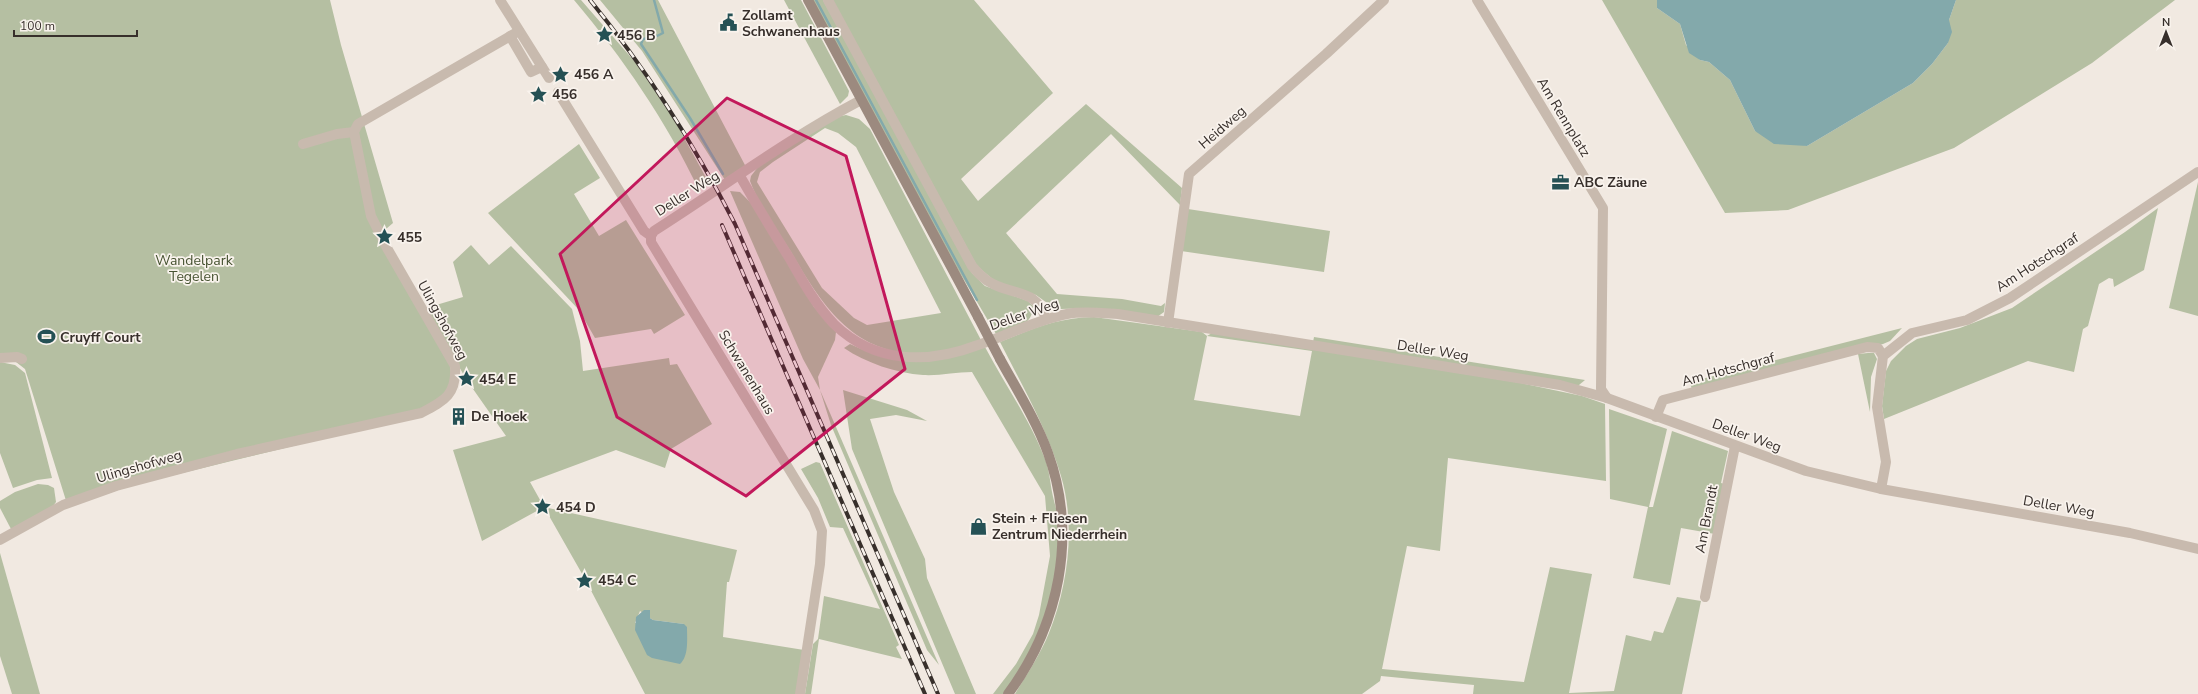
<svg xmlns="http://www.w3.org/2000/svg" width="2198" height="694" viewBox="0 0 2198 694" font-family="'Nunito Sans',sans-serif">
  <style>
    .green { fill: #b5bfa2; fill-rule: evenodd }
    .water { fill: #83a9ab }
    .lines { fill: none; stroke-linecap: round; stroke-linejoin: round }
    .stream { stroke: #83a9ab; stroke-width: 2.5 }
    .minor { stroke: #c8baae; stroke-width: 10 }
    .secondary { stroke: #9c8a7f; stroke-width: 10 }
    .rail-casing { stroke: #372f2b; stroke-width: 4 }
    .rail { stroke: #f9f3ed; stroke-width: 2.5; stroke-dasharray: 8; stroke-linecap: butt }
    .secondary-bridge { stroke: #9c8a7f; stroke-width: 10 }
    .marked { fill: #c2185b; fill-opacity: 0.2; stroke: #c2185b; stroke-width: 3; stroke-linejoin: round }
    .labels { text-anchor: middle; stroke-width: 3.5; stroke-linejoin: round; paint-order: stroke }
    .poi-label { font-size: 14px; font-weight: bold; fill: #372f2b; stroke: #f9f3ed; text-anchor: start }
    .street-label { font-size: 14px; fill: #372f2b; stroke: #f9f3ed }
    .park-label { font-size: 14px; fill: #475332; stroke: #f9f3ed }
  </style>
  <rect width="100%" height="100%" fill="#f1e9e1"/>
  <!-- green -->
  <g class="green">
    <polygon points="0,0 330,0 341,45 393,223 386,229 386,245 450,363 452,382 433,412 133,485 68,507 25,369 7,355 0,355"/>
    <path d="M574,0H581L635,62L671,114L709,183L699,190C666,121 623,58 574,0Z"/>
    <polygon points="600,0 658,0 746,167 725,180 642,51"/>
    <polygon points="784,0 801,0 849,91 848,96 840,104"/>
    <path d="M813,0H823L972,273L985,286L1028,301L1033,306C1033,327 1013,328 996,334L957,268Z"/>
    <polygon points="832,0 974,0 1053,93 961,179 978,201 1086,104 1182,188 1180,205 1111,134 1006,233 1057,294 1122,299 1161,306 1165,303 1164,312 1157,317 1091,308 1061,309 1050,305 1036,295 996,282 977,266"/>
    <polygon points="1602,0 1657,0 1657,8 1680,24 1686,45 1700,60 1709,62 1730,80 1755,131 1807,146 1913,83 1932,64 1948,43 1949,20 1956,0 2175,0 2092,63 1954,148 1788,210 1725,213"/>
    <path d="M846,115L859,119L870,129L981,340C968,344 954,351 941,353C860,362 827,314 791,252C777,229 759,206 750,181L751,176L758,167L836,117ZM825,128L838,133L856,147L941,313L867,325L854,318L822,288L757,182L760,172L773,162Z"/>
    <polygon points="579,144 600,178 574,194 599,236 626,220 685,315 654,334 651,329 595,338 579,310 488,213"/>
    <polygon points="2198,182 2198,316 2169,308"/>
    <polygon points="730,191 740,192 753,205 814,307 836,332 835,340 818,377 820,390 939,665 927,650 831,425 820,390 803,359"/>
    <polygon points="2158,208 2144,270 2114,287 2113,279 2109,278 2099,284 2088,326 2083,329 2074,372 2028,361 1884,419 1882,406 1886,371 1891,361 1906,346 1917,339 1960,328 2012,308 2125,232"/>
    <polygon points="1188,209 1330,231 1324,272 1181,251"/>
    <path d="M471,245L489,265L511,246L572,309L580,341L583,371L669,358L670,365L677,364L712,424L671,449L665,468L616,450L530,482L544,507L737,550L729,582H727L723,637L804,650L798,694H645L585,579L544,507L482,541L453,450L506,436L466,379L426,308L463,297L453,262ZM640,611L653,620L684,624L635,623Z"/>
    <path d="M1094,317L1202,332L1207,336L1212,333L1521,383L1582,396L1605,404L1606,481L1448,458L1440,551L1407,546L1382,669L1524,682L1550,567L1592,574L1569,693L1614,691L1626,635L1651,641L1654,631L1663,633L1677,597L1701,601L1682,694H1473L1474,685L1381,676L1380,681L1362,694H1015C1027,674 1040,655 1049,633C1068,586 1076,526 1061,476C1047,429 1022,385 1000,342C1034,328 1057,318 1094,317ZM1207,336L1312,351L1300,416L1194,400Z"/>
    <polygon points="1902,328 1890,341 1883,344 1692,390 1690,382"/>
    <polygon points="1314,337 1585,380 1579,385 1572,386 1313,342"/>
    <path d="M850,344C902,368 932,365 985,347C1005,385 1030,420 1045,459C1049,469 1050,481 1052,492C1054,503 1059,516 1059,528C1059,589 1039,645 1003,694H993L1016,664L1033,634L1039,615L1050,556L1045,496L972,372C956,372 939,376 923,375C896,373 866,363 844,348Z"/>
    <polygon points="1868,353 1874,353 1877,359 1871,377 1870,412 1858,354"/>
    <polygon points="0,362 15,365 25,373 52,478 37,480 13,488 0,453"/>
    <polygon points="843,390 907,410 927,421 896,415 870,419 894,492 925,559 927,578 976,694 955,694 852,449"/>
    <polygon points="1609,409 1667,429 1649,507 1653,507 1672,431 1728,451 1721,483 1725,484 1715,534 1681,528 1670,585 1633,578 1648,507 1610,499"/>
    <polygon points="816,462 820,463 899,645 896,647 902,659 819,639 811,694 805,694 813,644 818,639 824,596 880,609 843,528 830,527 818,498 801,469"/>
    <polygon points="38,484 48,485 54,488 56,502 53,506 11,529 0,508 0,501 15,492"/>
    <polygon points="0,553 40,694 12,694 0,656"/>
  </g>
  <!-- water -->
  <g class="water">
    <polygon points="1657,0 1956,0 1949,20 1952,32 1948,43 1932,64 1913,83 1807,146 1774,144 1755,131 1730,80 1709,62 1700,60 1689,53 1680,24 1657,8"/>
    <path d="M644,610H650V618L653,620L684,624L687,627C687,639 689,656 680,664L652,658L647,655L635,630L636,617Z"/>
  </g>
  <g class="lines">
    <!-- stream -->
    <g class="stream">
      <polyline points="654,0 663,33 655,37 643,39 641,44 690,118 723,174"/>
      <polyline points="816,0 977,300"/>
    </g>
    <!-- minor -->
    <g class="minor">
      <polyline points="500,0 549,78"/>
      <path d="M828,0L972,266C978,273 984,280 993,284C1017,296 1036,289 1046,319"/>
      <polyline points="1477,0 1603,208 1601,389 1607,398"/>
      <polyline points="510,36 531,72 542,67"/>
      <polyline points="558,92 644,231 651,236 651,242 814,510 822,531 820,564 800,694"/>
      <polyline points="303,144 337,134 354,132"/>
      <path d="M740,176C756,204 773,232 790,259C803,282 816,305 834,324C875,364 928,364 978,345C1008,335 1036,320 1067,314C1083,311 1101,313 1118,314L1560,385L1607,398L1806,471L1881,489L2130,533L2198,549"/>
      <path d="M651,236L654,231C723,187 789,138 861,100"/>
      <polyline points="1168,323 1189,174 1326,54 1384,0"/>
      <polyline points="0,358 17,357 22,359"/>
      <polyline points="1656,417 1663,400 1867,347 1878,348 1883,356"/>
      <polyline points="1881,489 1886,462 1877,407 1883,356 1912,333 1967,320 2010,298 2198,172"/>
      <path d="M0,540L63,505L116,486L237,454L421,413C444,401 457,395 455,366L387,248L371,216L354,132L358,124L519,31"/>
      <polyline points="1705,597 1735,446"/>
    </g>
    <!-- secondary -->
    <g class="secondary">
      <polyline points="808,0 978,317"/>
      <path d="M1000,359C1017,390 1036,420 1048,453C1078,536 1059,625 1008,694"/>
    </g>
    <defs>
      <g id="rail">
        <path d="M590,0C647,70 694,144 735,224L938,694"/>
        <polyline points="722,225 925,694"/>
      </g>
    </defs>
    <!-- rail casing -->
    <use href="#rail" class="rail-casing"/>
    <!-- rail -->
    <use href="#rail" class="rail"/>
    <!-- secondary-bridge -->
    <polyline class="secondary-bridge" points="978,317 1000,359"/>
  </g>
  <!-- marked area -->
  <path class="marked" d="M727,98L846,156L905,369L746,496L617,417L560,254Z"/>
  <!-- icons -->
  <defs>
    <symbol id="civic-bare" viewBox="-9 -9 18 18"><path d="M-.6-6.5H3V-4.5H.6V-3L4-1V1h2V6H-6V1h2V-1L-.6-3ZM-1.2 2.5V6h2.4V2.5Z" fill="#255155" stroke="#f9f3ed" stroke-width="2.5" paint-order="stroke"/></symbol>
    <symbol id="sight-bare" viewBox="-9 -9 18 18"><path d="M0-6L1.8-2.2L6-1.7L2.9 1.2L3.7 5.4L0 3.3L-3.7 5.4L-2.9 1.2L-6-1.7L-1.8-2.2Z" fill="#255155" stroke="#f9f3ed" stroke-width="2.5" paint-order="stroke"/></symbol>
    <symbol id="office-bare" viewBox="-9 -9 18 18"><path d="M-6-3h4V-5.5h4V-3h4V5H-6ZM-1-4.5V-3h2v-1.5ZM-6 0V1H6V0Z" fill="#255155" stroke="#f9f3ed" stroke-width="2.5" paint-order="stroke"/></symbol>
    <symbol id="stadium-bare" viewBox="-9 -9 18 18"><path d="M0-5a6.5 5 0 1 0 0 10a6.5 5 0 1 0 0-10ZM-3.5-1.8h7v3.6h-7Z" fill="#255155" stroke="#f9f3ed" stroke-width="2.5" paint-order="stroke"/></symbol>
    <symbol id="building-bare" viewBox="-9 -9 18 18"><path d="M-4-6H4V6H1V3H-1V6H-4ZM-2.5-4.3h1.7v1.8h-1.7ZM.8-4.3h1.7v1.8H.8ZM-2.5-1h1.7V.8h-1.7ZM.8-1h1.7V.8H.8Z" fill="#255155" stroke="#f9f3ed" stroke-width="2.5" paint-order="stroke"/></symbol>
    <symbol id="shop-bare" viewBox="-9 -9 18 18"><path d="M-5-2.5h2.3a2.7 3.5 0 0 1 5.4 0H5L5.5 6h-11ZM-1.5-2.5h3a1.5 2.3 0 0 0-3 0Z" fill="#255155" stroke="#f9f3ed" stroke-width="2.5" paint-order="stroke"/></symbol>
  </defs>
  <g fill-rule="evenodd">
    <use href="#civic-bare" x="716" y="10" width="25" height="25"/>
    <use href="#sight-bare" x="592" y="22" width="25" height="25"/>
    <use href="#sight-bare" x="548" y="62" width="25" height="25"/>
    <use href="#sight-bare" x="526" y="82" width="25" height="25"/>
    <use href="#office-bare" x="1548" y="170" width="25" height="25"/>
    <use href="#sight-bare" x="372" y="224" width="25" height="25"/>
    <use href="#stadium-bare" x="34" y="324" width="25" height="25"/>
    <use href="#sight-bare" x="454" y="366" width="25" height="25"/>
    <use href="#building-bare" x="446" y="404" width="25" height="25"/>
    <use href="#sight-bare" x="530" y="494" width="25" height="25"/>
    <use href="#shop-bare" x="966" y="514" width="25" height="25"/>
    <use href="#sight-bare" x="572" y="568" width="25" height="25"/>
  </g>
  <g class="labels">
    <!-- poi labels -->
    <g class="poi-label">
      <text x="742" y="20">Zollamt<tspan x="742" dy="16">Schwanenhaus</tspan></text>
      <text x="617" y="40">456 B</text>
      <text x="574" y="79">456 A</text>
      <text x="552" y="99">456</text>
      <text x="1574" y="187">ABC Zäune</text>
      <text x="397" y="242">455</text>
      <text x="60" y="342">Cruyff Court</text>
      <text x="479" y="384">454 E</text>
      <text x="471" y="421">De Hoek</text>
      <text x="556" y="512">454 D</text>
      <text x="992" y="523">Stein + Fliesen<tspan x="992" dy="16">Zentrum Niederrhein</tspan></text>
      <text x="598" y="585">454 C</text>
    </g>
    <!-- street labels -->
    <g class="street-label">
      <text transform="translate(1564 117) rotate(59)" y="5">Am Rennplatz</text>
      <text transform="translate(1222 127) rotate(-41)" y="5">Heidweg</text>
      <text transform="translate(687 193) rotate(-32)" y="5">Deller Weg</text>
      <text transform="translate(2037 262) rotate(-33)" y="5">Am Hotschgraf</text>
      <text transform="translate(1024 314) rotate(-19)" y="5">Deller Weg</text>
      <text transform="translate(443 320) rotate(61)" y="5">Ulingshofweg</text>
      <text transform="translate(1433 350) rotate(9)" y="5">Deller Weg</text>
      <text transform="translate(1728 369) rotate(-15)" y="5">Am Hotschgraf</text>
      <text transform="translate(747 372) rotate(59)" y="5">Schwanenhaus</text>
      <text transform="translate(1747 435) rotate(20)" y="5">Deller Weg</text>
      <text transform="translate(139 466) rotate(-16)" y="5">Ulingshofweg</text>
      <text transform="translate(2059 506) rotate(10)" y="5">Deller Weg</text>
      <text transform="translate(1706 519) rotate(-79)" y="5">Am Brandt</text>
    </g>
    <!-- park labels -->
    <g class="park-label">
      <text x="194" y="265">Wandelpark<tspan x="194" dy="16">Tegelen</tspan></text>
    </g>
  </g>
  <!-- north arrow -->
  <g transform="translate(2166 32)" stroke="#f9f3ed" stroke-width="3" paint-order="stroke">
  <path d="M0-3L7 15L0 10L-7 15Z" fill="#372f2b"/>
  <text y="-6" font-size="11" font-weight="bold" text-anchor="middle" fill="#372f2b">N</text>
  </g>
  <!-- scale -->
  <path d="M14 30v6h123v-6" fill="none" stroke="#372f2b" stroke-width="2"/>
  <text x="20" y="30" font-size="12" fill="#372f2b" stroke="#f9f3ed" stroke-width="3" paint-order="stroke">100 m</text>
</svg>
